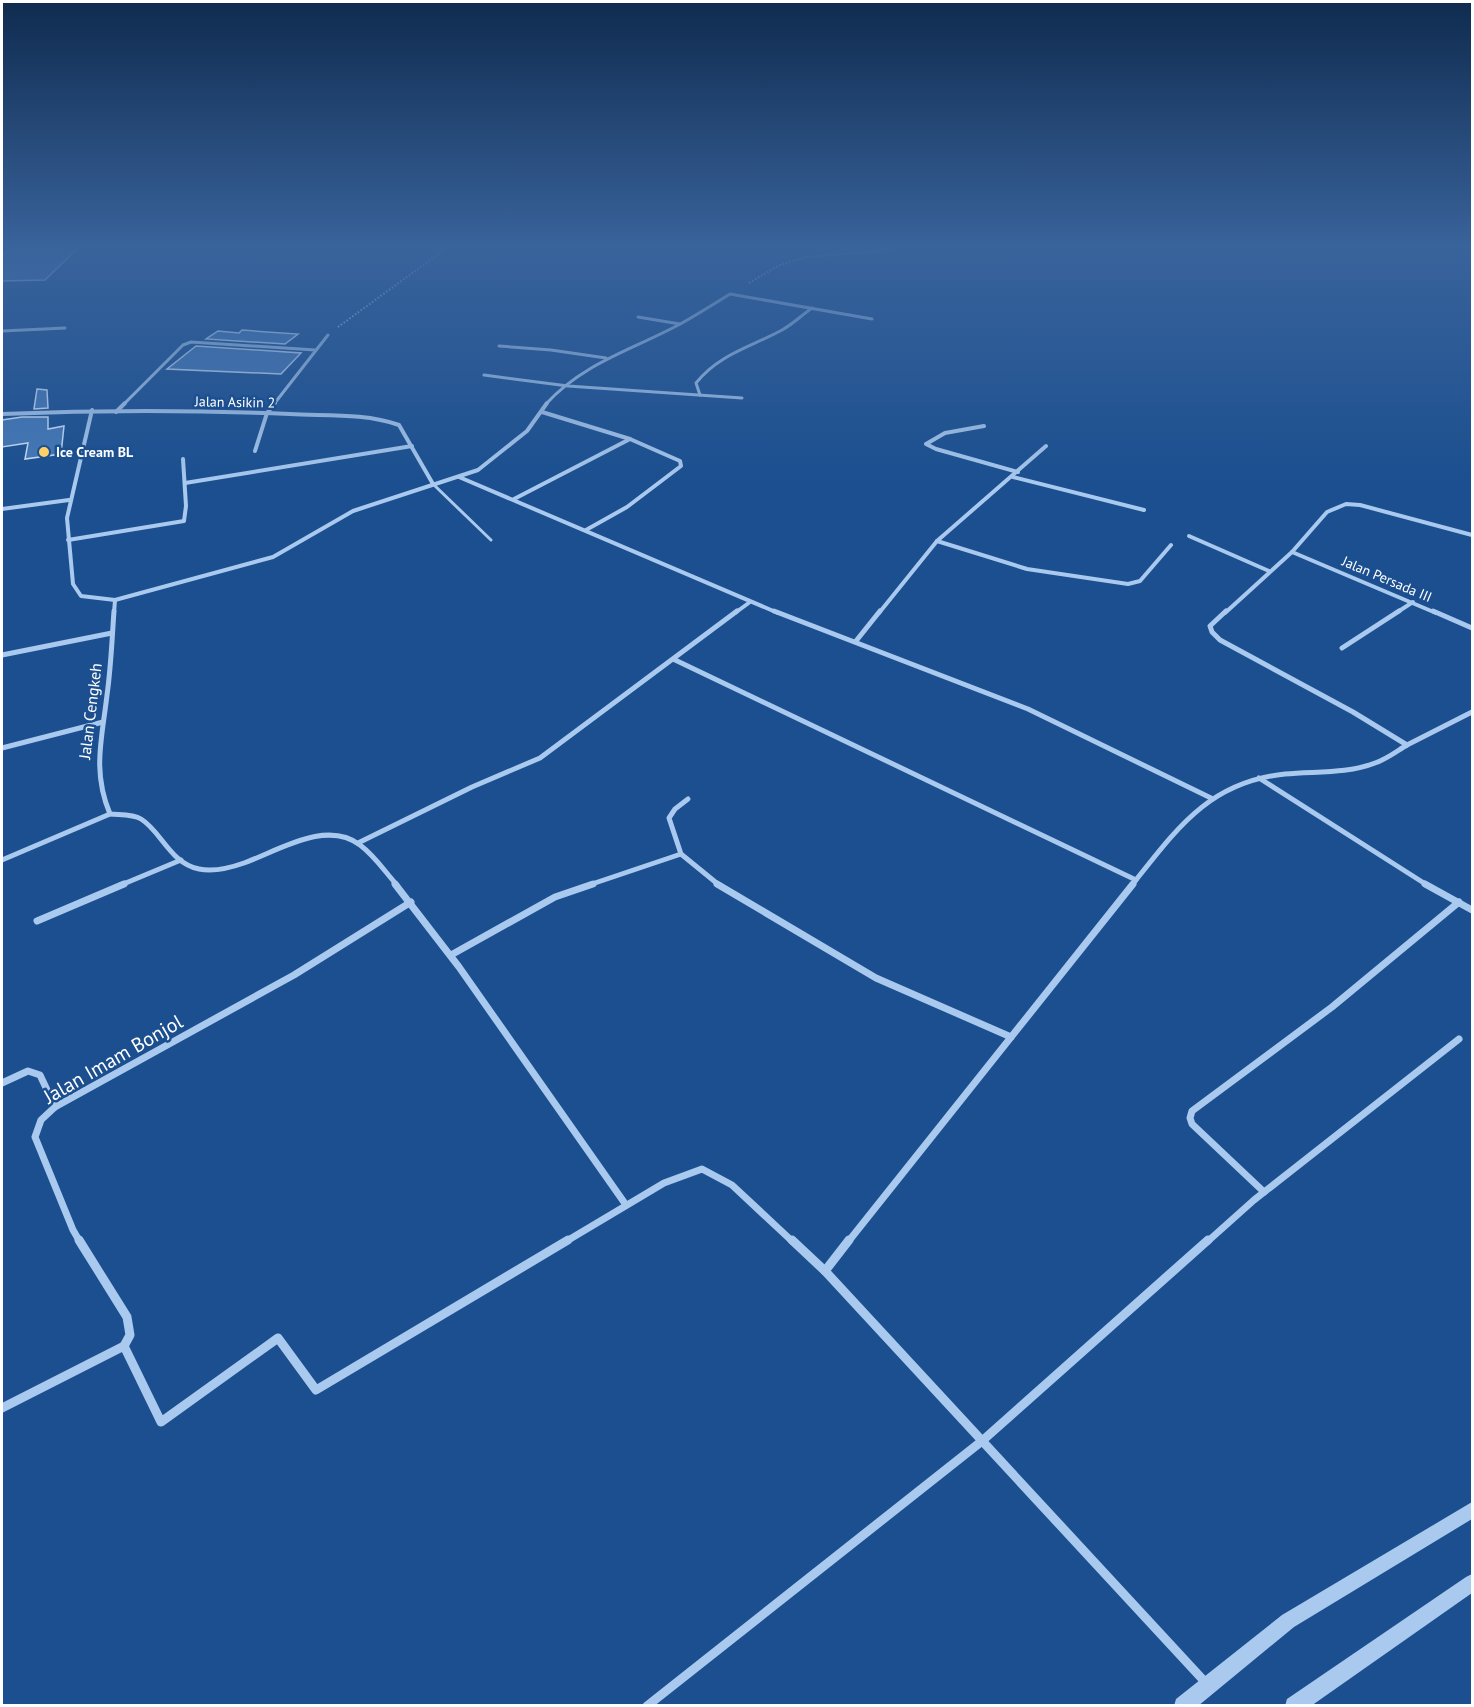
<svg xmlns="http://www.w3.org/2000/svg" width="1474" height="1707" viewBox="0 0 1474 1707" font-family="'PT Sans',sans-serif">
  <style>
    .building { fill: #4478b7; stroke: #cfe3fa; stroke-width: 1.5 }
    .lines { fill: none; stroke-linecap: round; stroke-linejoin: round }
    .path { stroke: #a9c9ee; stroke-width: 2; stroke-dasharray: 1.5 2; stroke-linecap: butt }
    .service { stroke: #a9c9ee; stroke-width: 3 }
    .minor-far4 { stroke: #a9c9ee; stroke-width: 3 }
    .minor-far3 { stroke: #a9c9ee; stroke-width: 4 }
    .minor-far2 { stroke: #a9c9ee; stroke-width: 5 }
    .minor-far1 { stroke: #a9c9ee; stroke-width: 7 }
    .minor { stroke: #a9c9ee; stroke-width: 9 }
    .tertiary { fill: #a9c9ee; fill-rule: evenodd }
    .poi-dot { fill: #ffd166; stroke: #1b4f8f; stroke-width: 2 }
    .labels { text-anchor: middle; stroke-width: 5; stroke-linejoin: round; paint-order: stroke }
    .far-street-label { font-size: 14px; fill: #fff; stroke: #1b4f8f }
    .far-poi-label { font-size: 14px; font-weight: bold; fill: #fff; stroke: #1b4f8f; text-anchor: start }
    .street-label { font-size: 16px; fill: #fff; stroke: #1b4f8f }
    .near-street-label { font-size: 20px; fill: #fff; stroke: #1b4f8f }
  </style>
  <rect width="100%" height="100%" fill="#1b4f8f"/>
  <!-- building -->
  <g class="building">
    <polygon points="24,244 60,244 59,246 81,245 45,280 2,281 2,256 12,246"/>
    <polygon points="242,330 267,332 298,334 285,344 206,339 218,331 239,333"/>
    <polygon points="196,346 301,353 281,374 167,369"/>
    <polygon points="37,389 47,390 48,408 34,409"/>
    <polygon points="22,417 48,417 48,429 64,426 61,454 25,459 28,443 2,447 2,420"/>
  </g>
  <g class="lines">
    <!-- path -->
    <g class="path">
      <polyline points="749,283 780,265 806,257 891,250"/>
      <polyline points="338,327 440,253 444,244"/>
    </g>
    <!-- service -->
    <polyline class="service" points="433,484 491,540"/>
    <!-- minor-far4 -->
    <g class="minor-far4">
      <polyline points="638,317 680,324"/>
      <polyline points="2,331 65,328"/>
      <polyline points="499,346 551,350 606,358"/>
      <polyline points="484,375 568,386 742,398"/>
      <path d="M700,395L696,383C719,354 751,347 782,330C793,324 802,315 812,308"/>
      <polyline points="124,404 183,345 191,342 315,350"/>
      <polyline points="274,404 328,335"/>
      <path d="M546,404C584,362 635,349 682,323C698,314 714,304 730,294L872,319"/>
    </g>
    <!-- minor-far3 -->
    <g class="minor-far3">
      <polyline points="92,410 67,518 73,584 81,596 115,600 273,557 353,511 478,470 527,431 547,403"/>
      <polyline points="116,412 125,403"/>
      <polyline points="542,412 630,439 680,461 681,466 627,507 586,530"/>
      <path d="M2,414C98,410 194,410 290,414C326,416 365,413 399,425L433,484"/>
      <polyline points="984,426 945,433 926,444 936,449 1018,472"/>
      <polyline points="255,451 267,413 275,403"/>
      <polyline points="459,477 778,613"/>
      <polyline points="1013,477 1144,510"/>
      <polyline points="185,483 412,446"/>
      <polyline points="514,499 630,439"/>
      <polyline points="2,509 69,500"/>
      <polyline points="1189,536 1269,571"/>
      <polyline points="68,540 184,521 186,506 183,459"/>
      <polyline points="937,541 1027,569 1128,584 1140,581 1171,545"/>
      <polyline points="1292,552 1436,613"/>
      <polyline points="114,613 115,600"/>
      <polyline points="735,613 750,602"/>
      <polyline points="879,613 937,541 1046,446"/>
      <polyline points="1225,613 1292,552 1327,512 1346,504 1360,505 1472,535"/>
      <polyline points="1396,613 1413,602"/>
    </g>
    <!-- minor-far2 -->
    <g class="minor-far2">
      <polyline points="774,611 1028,709 1211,798"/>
      <polyline points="1433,611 1472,628"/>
      <polyline points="856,641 880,611"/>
      <polyline points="1342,648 1399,611"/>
      <polyline points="2,655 112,633"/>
      <polyline points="673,659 1136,880"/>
      <polyline points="1407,745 1472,712"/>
      <polyline points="2,748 103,722"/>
      <polyline points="1259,778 1427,885"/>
      <polyline points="688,799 675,809 669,818 681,854 719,885"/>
      <path d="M110,814C120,815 133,814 141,819C161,831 170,863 199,869C214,872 230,868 244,863C278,851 326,819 360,845C375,856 385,872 397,885"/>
      <polyline points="358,843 472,787 540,758 737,611"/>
      <path d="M2,860L110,814C92,771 102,739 107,695C111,667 112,639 114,611"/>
      <polyline points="121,885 181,860"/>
      <polyline points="589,885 681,854"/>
      <path d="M1132,885C1176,830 1208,782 1285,774C1315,771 1347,774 1375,763C1387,759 1397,751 1407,745L1353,712L1220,640L1212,632L1210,626L1226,611"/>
    </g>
    <!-- minor-far1 -->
    <g class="minor-far1">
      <polyline points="395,884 459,967 626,1205"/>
      <polyline points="717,884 876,978 1011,1037"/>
      <polyline points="1425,884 1472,910"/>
      <polyline points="37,921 124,884"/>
      <polyline points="451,955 555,897 593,884"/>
      <polyline points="2,1083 28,1071 40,1075 55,1107"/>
      <polyline points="1264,1192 1192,1124 1190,1118 1192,1111 1332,1007 1459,902"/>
      <polyline points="80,1242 73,1230 35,1137 41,1120 55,1107 294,975 411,902"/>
      <polyline points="565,1242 664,1183 702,1169 732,1185 793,1242"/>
      <polyline points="848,1242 1133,884"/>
      <polyline points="1207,1242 1254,1200 1459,1039"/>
    </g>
    <!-- minor -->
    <g class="minor">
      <polyline points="792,1240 825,1271 1206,1683"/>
      <polyline points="825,1271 849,1240"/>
      <polyline points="124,1346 161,1422 278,1338 316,1390 568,1240"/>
      <polyline points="2,1408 124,1346 130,1335 127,1317 79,1240"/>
      <polyline points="647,1706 982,1441 1208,1240"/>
    </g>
    <!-- tertiary -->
    <g class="tertiary">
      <polygon points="1472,1502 1472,1519 1294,1627 1198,1706 1174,1706 1176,1699 1282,1615"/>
      <polygon points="1472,1574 1472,1593 1311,1706 1285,1706 1287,1699 1466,1577"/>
    </g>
  </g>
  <!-- sky -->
  <linearGradient id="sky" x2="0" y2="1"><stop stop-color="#0f2b4f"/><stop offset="0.51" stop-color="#39639b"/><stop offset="1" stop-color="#39639b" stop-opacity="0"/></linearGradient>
  <rect width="1474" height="483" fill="url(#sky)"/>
  <!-- markers -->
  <circle class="poi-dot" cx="44" cy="452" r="6"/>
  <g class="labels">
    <!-- far-street labels -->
    <g class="far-street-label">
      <text transform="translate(235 402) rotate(1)" y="5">Jalan Asikin 2</text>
      <text transform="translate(1387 579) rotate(23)" y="5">Jalan Persada III</text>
    </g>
    <!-- far-poi labels -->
    <g class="far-poi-label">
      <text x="56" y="457">Ice Cream BL</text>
    </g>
    <!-- street labels -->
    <g class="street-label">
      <text transform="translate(90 711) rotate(-83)" y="6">Jalan Cengkeh</text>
    </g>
    <!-- near-street labels -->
    <g class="near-street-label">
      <text transform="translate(113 1059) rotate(-30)" y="7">Jalan Imam Bonjol</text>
    </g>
  </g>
  <!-- border -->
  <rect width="1474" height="1707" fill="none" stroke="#ffffff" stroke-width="6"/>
</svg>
